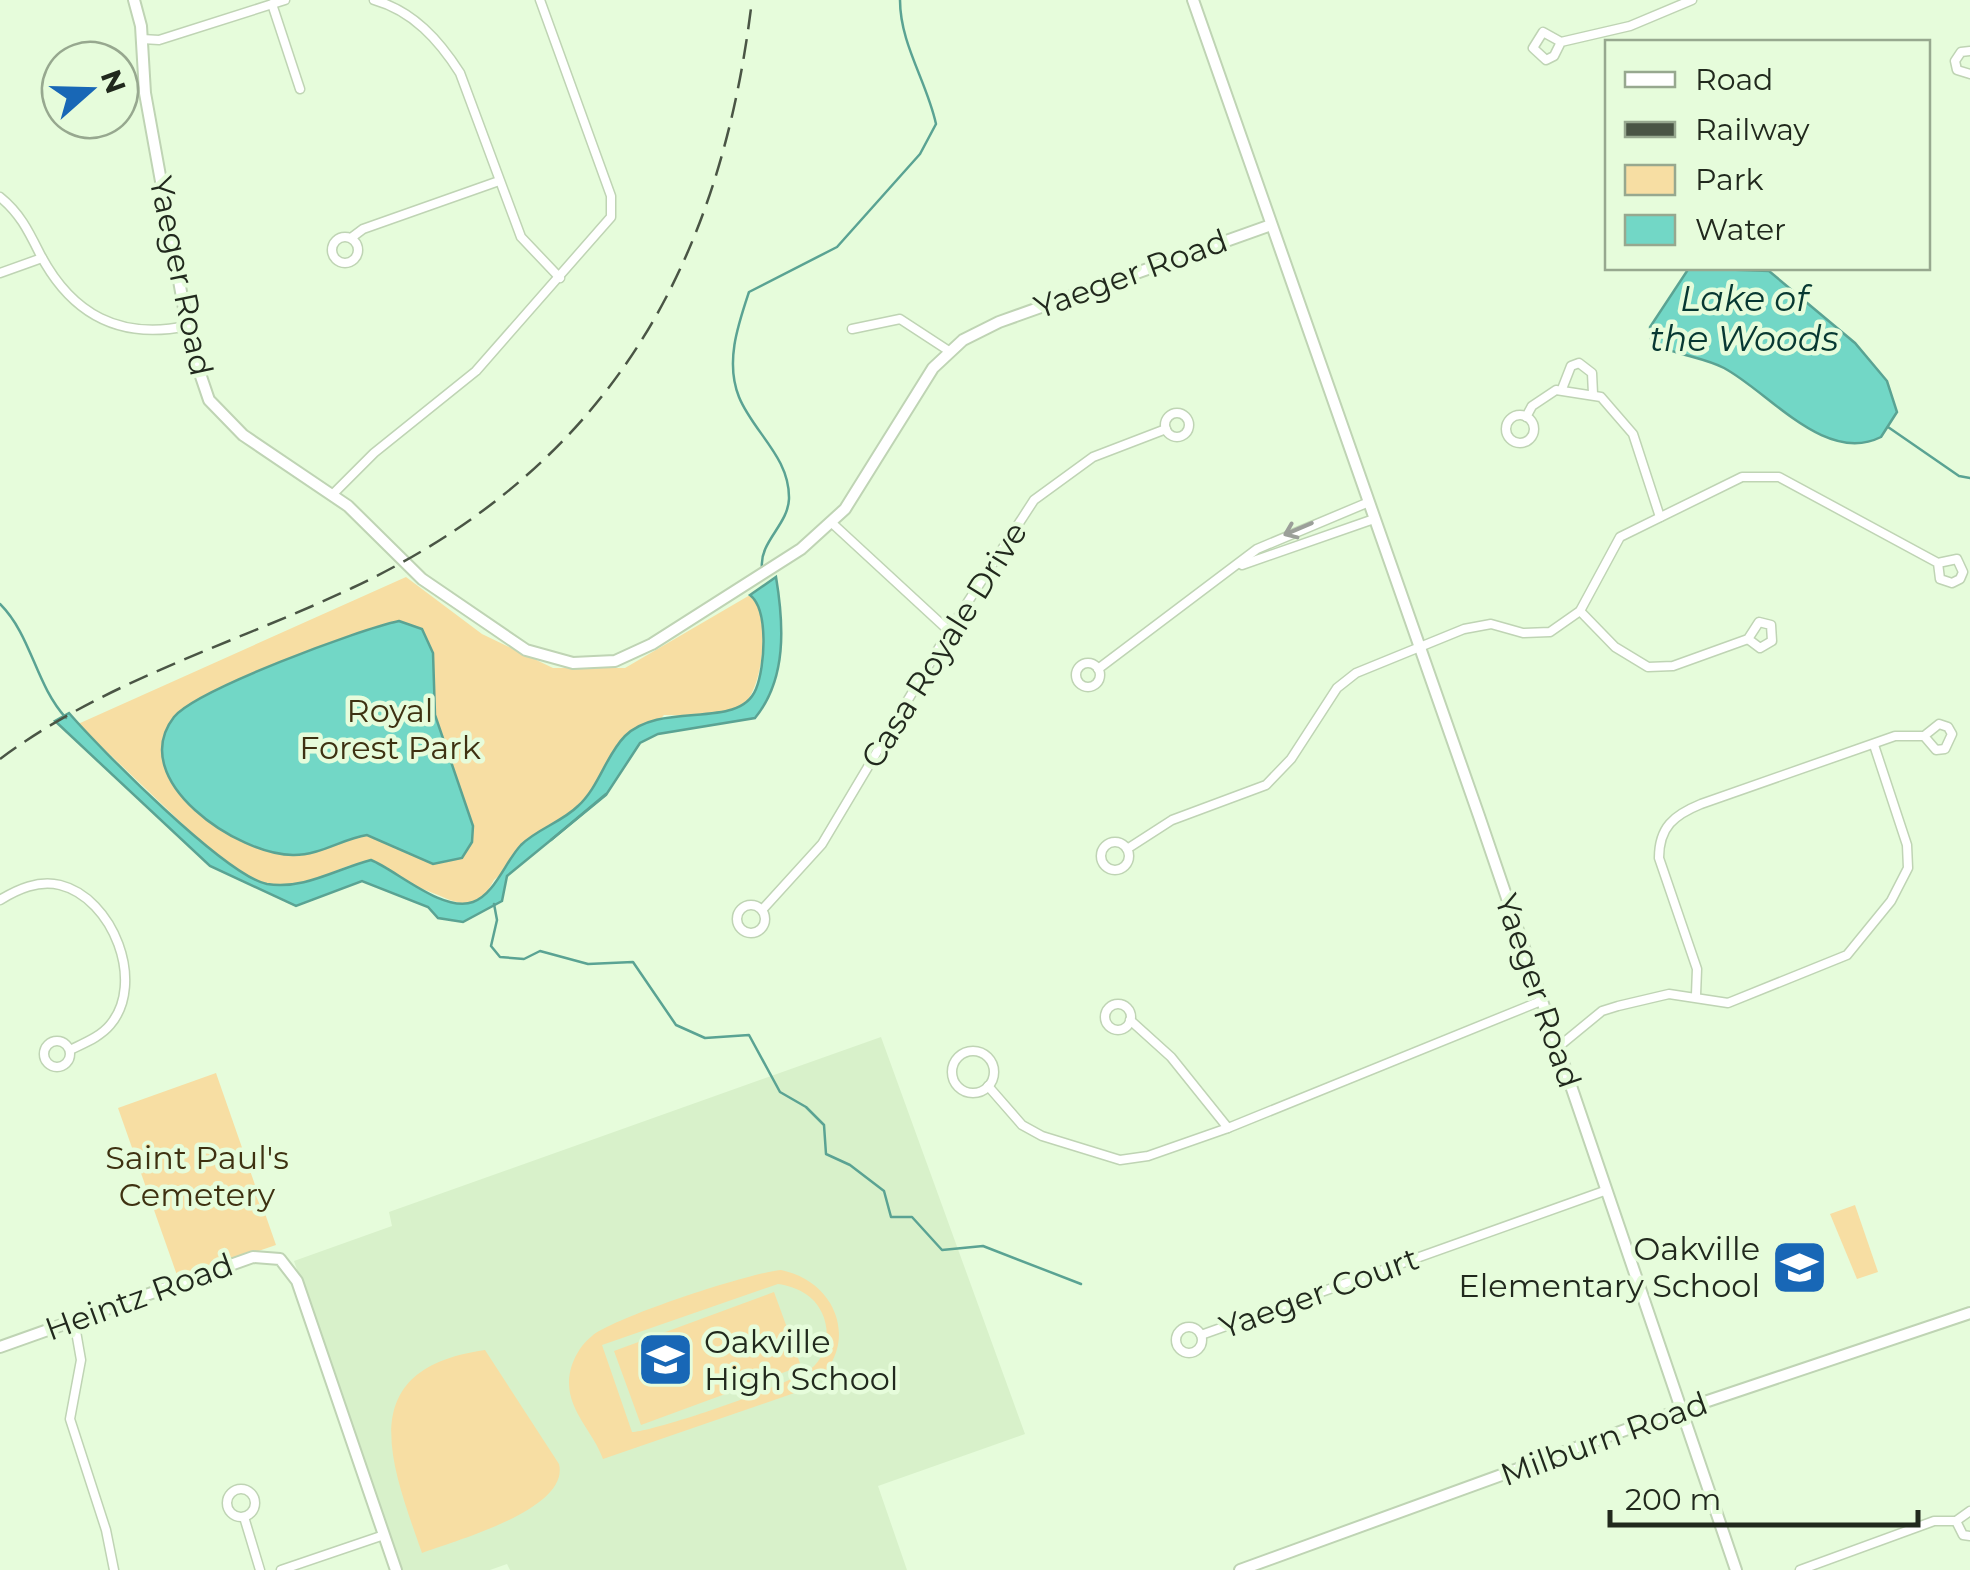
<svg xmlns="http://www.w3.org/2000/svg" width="1970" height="1570" viewBox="0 0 1970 1570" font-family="Montserrat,sans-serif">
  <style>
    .built { fill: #d8f1ca }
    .green { fill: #f7dea3; fill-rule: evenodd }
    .water { fill: #72d7c6; stroke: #5aa393; stroke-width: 2.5 }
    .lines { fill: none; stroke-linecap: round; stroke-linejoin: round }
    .stream { stroke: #5aa393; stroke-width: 2.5 }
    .minor-casing { stroke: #bfd4b4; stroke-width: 11 }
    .tertiary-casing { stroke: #bfd4b4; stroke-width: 14 }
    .minor { stroke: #fff; stroke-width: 8 }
    .tertiary { stroke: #fff; stroke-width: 10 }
    .rail { stroke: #4a5545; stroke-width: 2.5; stroke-dasharray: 20 10; stroke-linecap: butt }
    .oneway { stroke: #9b9f99 }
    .labels { text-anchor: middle; stroke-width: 9; stroke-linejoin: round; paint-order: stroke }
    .street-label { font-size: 32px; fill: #21291d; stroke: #e6fcdb }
    .park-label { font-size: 32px; fill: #3e3111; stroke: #e6fcdb }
    .poi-label { font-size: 32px; fill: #21291d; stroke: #e6fcdb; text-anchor: end }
    .water-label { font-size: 35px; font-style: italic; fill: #073832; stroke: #e6fcdb }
  </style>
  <rect width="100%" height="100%" fill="#e6fcdb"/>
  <!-- built -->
  <polygon class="built" points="881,1037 1025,1434 878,1486 907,1570 510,1570 507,1564 490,1570 400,1570 294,1261 392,1226 389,1212"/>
  <!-- green -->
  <g class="green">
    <path d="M406,577L482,634L553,668H625L750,595C771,612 764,688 743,705C724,720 686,715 664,715L578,806L494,880C475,917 457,902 428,891C412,885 398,880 387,867L350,865L301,885L262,889L212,852L78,724Z"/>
    <polygon points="216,1073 276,1245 178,1278 118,1108"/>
    <polygon points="1855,1205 1878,1272 1857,1279 1830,1214"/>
    <path d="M781,1270C844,1283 862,1357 803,1390L603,1459C594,1433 569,1412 569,1383C569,1366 578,1347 592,1336C615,1317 749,1273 781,1270ZM778,1284C797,1287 814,1295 822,1313C830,1330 828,1351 815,1365C800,1382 657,1431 632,1432L602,1345Z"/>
    <polygon points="774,1292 801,1366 641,1425 614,1351"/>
    <path d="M485,1350L559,1464C570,1509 457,1540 422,1553C391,1464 351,1369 485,1350Z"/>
  </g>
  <!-- water -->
  <g class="water">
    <path d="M1689,268L1769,271L1855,343L1887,381L1897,412L1881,437C1825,465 1769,392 1724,368C1701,356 1671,355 1651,341L1650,327Z"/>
    <path d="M776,577C784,625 787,679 755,718L658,734L640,743L606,795L507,876L502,901L463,922L438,918L428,907L362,881L296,906L210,866L55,721L69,713C100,749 226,876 267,884C304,890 336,869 371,860C396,870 443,913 473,902C495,894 505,862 521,845C537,829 562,822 578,806C599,787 606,755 625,736C662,700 739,731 756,689C765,667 769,610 750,595Z"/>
    <path d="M399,621L422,629L433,653L435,715L473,826L472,842L462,858L433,864L367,835C342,839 320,855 294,855C239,856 125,780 174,717C196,690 360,629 399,621Z"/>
  </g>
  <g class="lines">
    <!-- stream -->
    <g class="stream">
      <polyline points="1888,427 1959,476 1970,478"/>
      <path d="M762,568C759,542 788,525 789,499C790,457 753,432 739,397C725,362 738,325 749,292L837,247L920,154L936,124C927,82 900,44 900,0"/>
      <path d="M0,604C32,636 35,684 66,718"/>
      <polyline points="551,840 606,794"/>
      <polyline points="494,904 497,920 491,946 500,957 524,959 540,951 588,964 633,962 676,1025 705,1038 749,1035 780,1092 806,1107 824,1125 826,1154 850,1165 884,1191 891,1217 912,1217 942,1250 983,1246 1081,1284"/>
    </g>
    <defs>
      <g id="minor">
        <path d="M374,0C413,11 439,40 460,73L521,237L560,278"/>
        <polyline points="272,4 300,89"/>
        <polyline points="142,39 159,40 285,0"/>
        <polyline points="1561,42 1543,32 1533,48 1546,60 1554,56 1561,42 1630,26 1692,0"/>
        <polyline points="1970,51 1961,52 1955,61 1957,70 1970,74"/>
        <path d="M0,197C20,213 29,232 40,254C72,315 120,340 187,326"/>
        <circle cx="345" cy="250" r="13"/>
        <polyline points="351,238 363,229 499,181"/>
        <polyline points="0,273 42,258"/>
        <polyline points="852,329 900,319 949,351"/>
        <polyline points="1562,389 1571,366 1579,363 1592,373 1593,394"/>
        <circle cx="1177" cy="425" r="12"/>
        <circle cx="1520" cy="429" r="14"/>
        <polyline points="1526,417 1532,406 1556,390 1601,397 1633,434 1660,517"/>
        <polyline points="333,494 374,453 476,371 611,217 611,196 540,0"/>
        <polyline points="833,524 949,631"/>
        <polyline points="1242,565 1374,519"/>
        <polyline points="1580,611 1615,647 1648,667 1673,666 1748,639 1759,622 1771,625 1772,641 1760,648 1748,639"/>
        <circle cx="1088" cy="675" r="12"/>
        <polyline points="1098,669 1257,549 1369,502"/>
        <circle cx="1115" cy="856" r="14"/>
        <polyline points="1127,849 1172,820 1266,785 1291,759 1337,688 1356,673 1464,629 1491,624 1523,633 1550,632 1580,611 1620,537 1742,477 1779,477 1938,563 1957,559 1963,572 1960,579 1952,583 1940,579 1938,563"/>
        <path d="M0,900C18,889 38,880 60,885C113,898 146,983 110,1025C100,1037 84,1043 70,1050"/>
        <circle cx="751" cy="919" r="14"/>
        <polyline points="762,910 822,844 949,631 1034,500 1093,457 1166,429"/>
        <path d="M1696,995L1697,969L1659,858C1659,827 1674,815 1701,804L1895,736H1924L1939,724L1948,727L1952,734L1945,749L1936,750L1924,736"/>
        <circle cx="1118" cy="1017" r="13"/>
        <polyline points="1130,1020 1171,1057 1228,1128"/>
        <circle cx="57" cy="1054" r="13"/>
        <polyline points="1557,1048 1602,1011 1618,1006 1669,994 1728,1003 1847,955 1891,901 1908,868 1907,845 1874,745"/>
        <circle cx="973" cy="1072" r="21"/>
        <polyline points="988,1086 1022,1125 1042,1136 1120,1160 1148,1156 1228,1128 1541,1001"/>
        <polyline points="74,1320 81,1360 70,1419 106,1530 114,1570"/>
        <circle cx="1189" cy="1340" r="13"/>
        <polyline points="1201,1335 1607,1190"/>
        <circle cx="241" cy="1503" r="14"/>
        <polyline points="244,1517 260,1570"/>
        <polyline points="1956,1521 1963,1535 1970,1536"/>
        <polyline points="281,1570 384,1535"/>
        <polyline points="1800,1570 1934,1521 1956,1521 1970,1511"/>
      </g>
      <g id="tertiary">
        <polyline points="134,0 141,26 145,93 191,347 209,400 243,435 348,506 422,579 526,650 573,663 615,661 652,644 801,549 845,509 933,368 963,340 999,322 1271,225"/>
        <polyline points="1193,0 1479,816 1736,1570"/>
        <polyline points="0,1347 253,1257 280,1259 297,1281 396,1570"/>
        <polyline points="1240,1570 1672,1413 1970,1313"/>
      </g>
    </defs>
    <!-- minor casing -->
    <use href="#minor" class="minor-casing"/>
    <!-- tertiary casing -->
    <use href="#tertiary" class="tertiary-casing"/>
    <!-- minor -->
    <use href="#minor" class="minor"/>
    <!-- tertiary -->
    <use href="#tertiary" class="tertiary"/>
    <!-- rail -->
    <path class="rail" d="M0,759C106,680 234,644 352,588C605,469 720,270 752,0"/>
  </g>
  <!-- one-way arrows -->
  <defs><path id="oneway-shaft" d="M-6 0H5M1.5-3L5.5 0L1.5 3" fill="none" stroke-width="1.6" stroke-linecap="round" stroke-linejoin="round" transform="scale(2.5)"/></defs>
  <use class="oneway" href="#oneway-shaft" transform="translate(1298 529) rotate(157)"/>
  <!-- icons -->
  <defs>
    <symbol id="school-square" viewBox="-11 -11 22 22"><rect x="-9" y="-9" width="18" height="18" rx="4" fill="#1867b6" stroke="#e6fcdb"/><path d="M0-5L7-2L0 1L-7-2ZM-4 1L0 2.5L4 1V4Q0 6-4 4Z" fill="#fff"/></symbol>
  </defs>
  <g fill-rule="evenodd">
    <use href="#school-square" x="1768" y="1236" width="63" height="63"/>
    <use href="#school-square" x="634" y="1328" width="63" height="63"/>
  </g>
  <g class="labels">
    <!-- street labels -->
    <g class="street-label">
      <text transform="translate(1131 274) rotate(-20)" y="11">Yaeger Road</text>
      <text transform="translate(181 276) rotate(78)" y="11">Yaeger Road</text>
      <text transform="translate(944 645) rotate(-58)" y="11">Casa Royale Drive</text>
      <text transform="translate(1538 991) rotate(71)" y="11">Yaeger Road</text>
      <text transform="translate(1319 1293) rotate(-20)" y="11">Yaeger Court</text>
      <text transform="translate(139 1297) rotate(-20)" y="11">Heintz Road</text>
      <text transform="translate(1604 1439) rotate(-20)" y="11">Milburn Road</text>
    </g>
    <!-- park labels -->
    <g class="park-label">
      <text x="390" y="722">Royal<tspan x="390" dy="37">Forest Park</tspan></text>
      <text x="197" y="1169">Saint Paul's<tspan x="197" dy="37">Cemetery</tspan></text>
    </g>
    <!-- poi labels -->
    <g class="poi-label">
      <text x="1760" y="1260">Oakville<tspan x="1760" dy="37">Elementary School</tspan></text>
      <text x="704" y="1353" text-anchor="start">Oakville<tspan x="704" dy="37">High School</tspan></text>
    </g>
    <!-- water labels -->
    <g class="water-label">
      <text x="1744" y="311">Lake of<tspan x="1744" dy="40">the Woods</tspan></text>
    </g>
  </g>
  <!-- legend -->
  <rect x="1605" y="40" width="325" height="230" fill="#e6fcdb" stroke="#97a88f" stroke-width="2.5"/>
  <rect x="1625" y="72" width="50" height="15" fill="#ffffff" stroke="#97a88f" stroke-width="2.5"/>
  <text x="1695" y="90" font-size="30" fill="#21291d">Road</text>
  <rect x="1625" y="122" width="50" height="15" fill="#4a5545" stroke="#97a88f" stroke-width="2.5"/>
  <text x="1695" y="140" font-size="30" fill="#21291d">Railway</text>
  <rect x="1625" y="165" width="50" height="30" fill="#f7dea3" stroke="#97a88f" stroke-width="2.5"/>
  <text x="1695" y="190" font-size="30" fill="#21291d">Park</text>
  <rect x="1625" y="215" width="50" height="30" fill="#72d7c6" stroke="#97a88f" stroke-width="2.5"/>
  <text x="1695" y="240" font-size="30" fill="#21291d">Water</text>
  <!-- north arrow -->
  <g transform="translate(90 90) rotate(70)"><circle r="48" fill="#e6fcdb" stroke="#97a88f" stroke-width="2.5"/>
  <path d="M0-8L18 38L0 25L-18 38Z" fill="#1867b6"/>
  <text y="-15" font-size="28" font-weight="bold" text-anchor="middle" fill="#21291d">N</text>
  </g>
  <!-- scale -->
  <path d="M1610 1510v15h308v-15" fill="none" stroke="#21291d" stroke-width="5"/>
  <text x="1625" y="1510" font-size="30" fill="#21291d" stroke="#e6fcdb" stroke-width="8" paint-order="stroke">200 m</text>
</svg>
